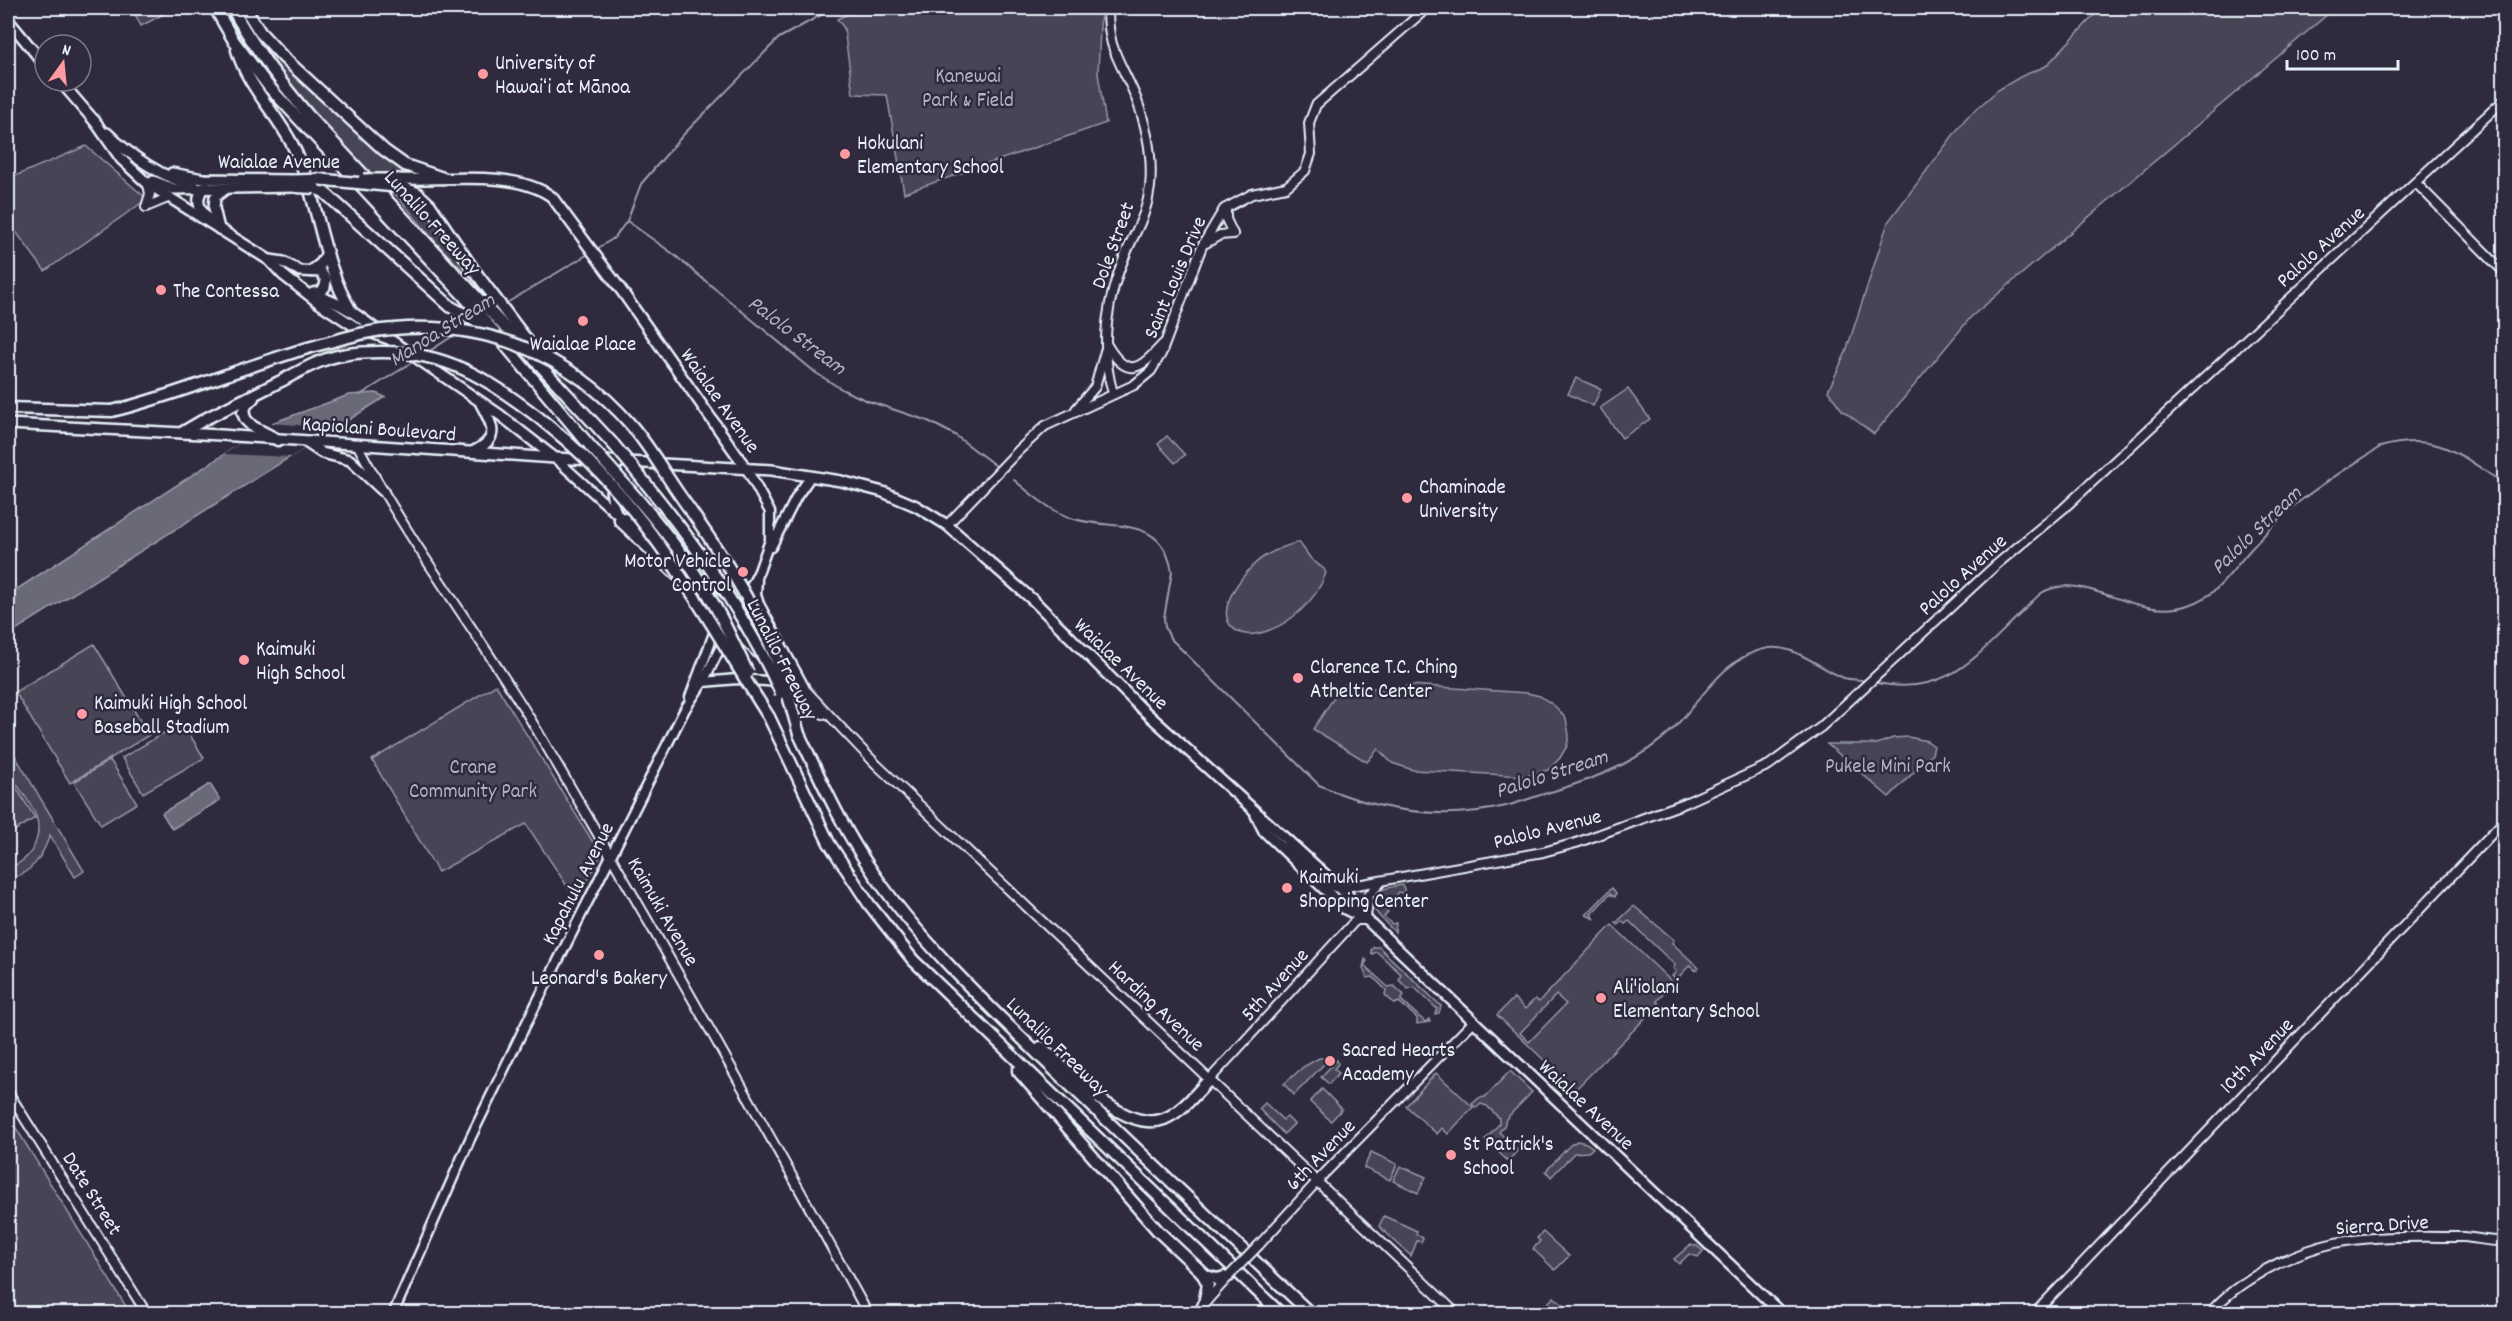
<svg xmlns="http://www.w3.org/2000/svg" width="2512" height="1321" viewBox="0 0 2512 1321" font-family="Dekko,sans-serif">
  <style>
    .green { fill: #464455; stroke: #979aa6; stroke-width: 1.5; fill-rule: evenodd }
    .water { fill: #696978; stroke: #9c9fab; stroke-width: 1.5 }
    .pier { fill: #2f2a3d }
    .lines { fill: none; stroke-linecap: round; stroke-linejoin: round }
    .stream { stroke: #9c9fab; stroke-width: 2 }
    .tertiary-casing { stroke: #e8f1f8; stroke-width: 12 }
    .secondary-casing { stroke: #e8f1f8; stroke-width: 13 }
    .primary-casing { stroke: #e8f1f8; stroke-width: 14 }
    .motorway-casing { stroke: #e8f1f8; stroke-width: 15 }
    .tertiary { stroke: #2f2a3d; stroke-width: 8 }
    .secondary { stroke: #2f2a3d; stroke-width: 8 }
    .primary { stroke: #2f2a3d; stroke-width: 9 }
    .motorway { stroke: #2f2a3d; stroke-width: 10 }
    .tertiary-bridge-casing { stroke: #e8f1f8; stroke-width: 12; stroke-linecap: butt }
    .primary-bridge-casing { stroke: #e8f1f8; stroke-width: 14; stroke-linecap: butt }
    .motorway-bridge-casing { stroke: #e8f1f8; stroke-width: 15; stroke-linecap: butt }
    .tertiary-bridge { stroke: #2f2a3d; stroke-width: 8 }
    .primary-bridge { stroke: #2f2a3d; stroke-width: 9 }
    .motorway-bridge { stroke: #2f2a3d; stroke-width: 10 }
    .poi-dot { fill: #ff9aa2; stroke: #2f2a3d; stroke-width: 2 }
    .labels { text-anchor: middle; stroke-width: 5; stroke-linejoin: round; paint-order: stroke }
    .poi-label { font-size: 21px; fill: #e8f1f8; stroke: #2f2a3d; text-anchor: start }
    .park-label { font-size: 21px; fill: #afb4bf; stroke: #2f2a3d }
    .street-label { font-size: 21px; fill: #e8f1f8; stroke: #2f2a3d }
    .water-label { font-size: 22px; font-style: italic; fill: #afb4be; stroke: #2f2a3d }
  </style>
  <rect width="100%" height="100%" fill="#2f2a3d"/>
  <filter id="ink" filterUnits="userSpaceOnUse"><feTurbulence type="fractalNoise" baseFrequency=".0167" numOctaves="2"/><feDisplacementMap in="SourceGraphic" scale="12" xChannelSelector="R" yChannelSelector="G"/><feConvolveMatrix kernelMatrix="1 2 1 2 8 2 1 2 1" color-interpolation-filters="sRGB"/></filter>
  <g filter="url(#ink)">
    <!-- green -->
    <g class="green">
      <polygon points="132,8 175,8 141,26"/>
      <polygon points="860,8 1101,8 1098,73 1106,123 904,193 887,95 853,94 844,28 837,19"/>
      <polygon points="2101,8 2335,8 1971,317 1874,434 1842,410 1828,391 1846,352 1888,222 1966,118 1998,90 2020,77 2046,66"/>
      <polygon points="268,51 313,94 398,167 402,171 401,175 369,175 281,73"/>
      <polygon points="86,146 147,199 45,271 8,221 8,179"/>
      <polygon points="395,194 411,197 426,206 480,287 439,246"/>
      <polygon points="1576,378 1601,389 1593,406 1568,394"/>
      <polygon points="1628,389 1650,419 1622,438 1600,408"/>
      <polygon points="1167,436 1185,455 1175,463 1158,444"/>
      <path d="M1299,542L1311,559L1324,569L1326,573C1321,587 1311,601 1300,611C1285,625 1247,647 1230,625C1216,605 1248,566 1265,556C1275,550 1288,545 1299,542Z"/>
      <polygon points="94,644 149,735 70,783 15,692"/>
      <polygon points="1347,684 1392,691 1410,685 1527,693 1540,696 1556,707 1566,719 1569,735 1567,746 1560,758 1548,770 1526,776 1413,770 1392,763 1378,749 1367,762 1313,729 1341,687"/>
      <polygon points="496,685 601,855 577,901 526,824 438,872 372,760"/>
      <polygon points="182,722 204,758 143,793 122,758"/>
      <polygon points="1908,737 1927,741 1934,746 1932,754 1889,797 1827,744 1877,744 1893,738"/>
      <path d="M8,744L84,871L75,877L50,835C42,857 32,874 8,879V868C20,864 30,857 35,844C48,813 18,794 8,768C6,761 7,751 8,744Z"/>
      <polygon points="110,760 137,803 101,825 74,782"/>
      <polygon points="8,774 35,818 8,835"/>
      <path d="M1403,885L1405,894L1399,892L1384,909L1388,912L1384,917L1392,924L1396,923L1395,932C1368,906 1355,891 1403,885Z"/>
      <polygon points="1612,888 1616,893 1615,897 1610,894 1591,914 1595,919 1586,915"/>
      <polygon points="1634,906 1674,940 1672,943 1699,968 1696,971 1690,965 1676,980 1672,976 1676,972 1673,968 1675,965 1629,921 1625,924 1622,921 1618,925 1616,923"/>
      <path d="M1612,925L1673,983L1657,1001L1659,1004L1575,1090L1497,1015L1514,998L1525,1009L1535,999L1539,1002ZM1556,995L1566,1004L1529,1042L1520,1033Z"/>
      <polygon points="1374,947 1379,947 1441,1006 1439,1013 1435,1014 1437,1009 1414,987 1408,989 1399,980 1401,974 1377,952 1372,954 1371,950"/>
      <polygon points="1365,959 1367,961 1364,965 1388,987 1394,986 1404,995 1401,1000 1425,1022 1429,1019 1430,1022 1417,1024 1417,1018 1399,1002 1395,1004 1385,995 1386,990 1373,977 1367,978 1363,968"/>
      <polygon points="1319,1058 1323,1058 1325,1063 1294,1095 1284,1084 1303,1067"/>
      <polygon points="1337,1060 1338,1064 1334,1069 1339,1073 1329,1084 1321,1077"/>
      <polygon points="1510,1071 1532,1092 1506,1119 1504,1126 1499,1132 1518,1150 1508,1161 1485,1140 1499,1124 1499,1118 1487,1106 1481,1104 1476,1108 1472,1104 1479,1098 1485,1097"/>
      <polygon points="1436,1073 1473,1107 1448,1134 1442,1128 1437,1134 1406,1106"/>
      <polygon points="1322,1089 1342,1109 1331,1121 1310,1102"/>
      <polygon points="1265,1103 1283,1120 1287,1117 1294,1124 1284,1134 1259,1109"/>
      <polygon points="8,1115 130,1313 8,1313"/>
      <polygon points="1577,1141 1586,1143 1593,1148 1588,1152 1574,1153 1551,1177 1546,1171 1570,1145"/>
      <polygon points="1371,1152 1397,1164 1390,1180 1364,1168"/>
      <polygon points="1400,1166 1426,1177 1418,1193 1393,1181"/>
      <polygon points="1384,1216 1417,1231 1416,1234 1423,1238 1421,1242 1417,1241 1411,1256 1379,1226"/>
      <polygon points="1543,1232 1569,1256 1555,1270 1533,1249 1540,1241 1537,1238"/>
      <polygon points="1690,1245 1697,1246 1703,1251 1698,1257 1689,1254 1679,1264 1674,1259"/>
      <polygon points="1554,1297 1572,1313 1543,1313 1540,1311"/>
    </g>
    <!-- water -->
    <g class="water">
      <polygon points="376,393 385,397 8,635 8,595 272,423 349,395"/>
      <polygon points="210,784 220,800 172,829 162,813"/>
    </g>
    <!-- pier -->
    <polygon class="pier" points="270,423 337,428 291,457 224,454"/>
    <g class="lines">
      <!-- stream -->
      <g class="stream">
        <polyline points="627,221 672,253 816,373 843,390 868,401 928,421 955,435 996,466"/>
        <polyline points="595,250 614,238 627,221 641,184 684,134 779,38 834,8"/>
        <polyline points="505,304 590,253"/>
        <polyline points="428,352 456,334"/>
        <polyline points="360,395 416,360"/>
        <path d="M1014,480C1030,493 1048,509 1068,517C1109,533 1162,511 1172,572L1164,618L1165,627L1170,638L1319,785C1378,811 1442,821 1506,806C1522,802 1538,795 1554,791C1597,778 1641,761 1674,728C1702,699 1726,654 1769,648C1796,645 1820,669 1844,678C1851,680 1859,679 1867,681"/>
        <path d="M1872,682C1943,698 1971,662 2017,617C2025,610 2034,598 2043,592C2087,569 2135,623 2189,605C2219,595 2232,570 2252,548C2264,535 2277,521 2290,509C2317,486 2350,467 2380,447C2437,431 2459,454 2504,484"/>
      </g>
      <defs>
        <g id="tertiary">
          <path d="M1108,8C1108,19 1109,33 1112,44C1118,63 1129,80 1136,98C1147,127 1153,157 1150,187C1147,214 1137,228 1127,251C1107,295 1099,346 1113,393"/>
          <polyline points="2416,183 2504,272"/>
          <polyline points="146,207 170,197"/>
          <polyline points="146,207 150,194 148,184"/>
          <polyline points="1226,208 1226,219 1233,234"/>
          <polyline points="1206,243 1220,235 1233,234"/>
          <path d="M1107,345C1128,380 1140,369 1163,344"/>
          <polyline points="1076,409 1095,387 1105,351"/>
          <path d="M357,444C409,543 478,632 535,727C650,921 760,1117 868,1314"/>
          <polyline points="947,525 1019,450 1045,426 1134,385 1151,371 1161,354 1202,246 1224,209 1252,194 1286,187 1305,171 1311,154 1309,123 1316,105 1427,8"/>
          <polyline points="731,627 759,655"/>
          <path d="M756,638C798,680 836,724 877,765L1457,1314"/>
          <polyline points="785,680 823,714"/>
          <path d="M1283,847C1303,855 1320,888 1340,888L1543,852L1576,843L1685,803L1769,765L1821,727L1996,565L2063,509L2504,100"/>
          <polyline points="1366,917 1369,895 1381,882"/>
          <polyline points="1210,1079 1354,922 1358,920 1367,920"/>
          <polyline points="8,1092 147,1314"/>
          <polyline points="1259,1245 1324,1174 1474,1021"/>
          <polyline points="1195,1314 1229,1276"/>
          <polyline points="2034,1314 2504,821"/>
          <path d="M2209,1314C2237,1280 2293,1252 2335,1243C2376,1235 2422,1237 2464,1237C2477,1238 2491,1242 2504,1241"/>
        </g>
        <g id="secondary">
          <polyline points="555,458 619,516 627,519 653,542"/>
          <path d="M616,511C607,489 610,482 619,460"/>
          <polyline points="619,516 619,521 678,577"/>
          <polyline points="771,547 797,496 811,476"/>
          <polyline points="674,561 698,582"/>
          <polyline points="757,580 756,595 759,604 804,687"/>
          <polyline points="712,595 735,618"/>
          <polyline points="703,682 737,679 780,682"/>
          <polyline points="690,697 716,628 729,620"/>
          <polyline points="393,1314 470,1139 524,1028 685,709 703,682 759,571 770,540 770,512 748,471"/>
        </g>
        <g id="primary">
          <polyline points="8,20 45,65"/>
          <polyline points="60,81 97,124"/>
          <polyline points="94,120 121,159 148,184 269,260 283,275 319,303 357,328 389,339 500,415 555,458"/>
          <path d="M107,133C130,156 163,178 195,186"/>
          <polyline points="172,173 203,179 295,180"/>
          <path d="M398,179C443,181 514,169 552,197L621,290L748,471"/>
          <polyline points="153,181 174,189 296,187"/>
          <path d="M207,187L203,188C194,202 200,211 211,221"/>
          <polyline points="219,229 214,208 215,197 227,188"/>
          <polyline points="270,260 283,262 300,271 321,272 326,280 325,287 320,292 313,293"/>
          <path d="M312,294C344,304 356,314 382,334"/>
          <polyline points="8,424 221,435 555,458 772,470 841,481 883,492 916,506 947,525 1034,601 1140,707 1340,888 1358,906 1367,920"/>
          <polyline points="307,443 322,453 350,460 383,491"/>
          <path d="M472,452C500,439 494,428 481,404"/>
          <polyline points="1256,815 1264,831 1345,909 1367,920 1782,1314"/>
        </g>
        <g id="motorway">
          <polyline points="215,8 234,41 269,87 463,295 590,446"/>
          <path d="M232,8C253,47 280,81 308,115L614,445"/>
          <polyline points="245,8 260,32 283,57 384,150 405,165 443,178"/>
          <path d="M237,50C248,87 275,111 292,144C319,196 320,259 350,309"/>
          <polyline points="401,187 417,193 430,205 473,269 538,355"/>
          <polyline points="315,188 324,192 451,307 484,325"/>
          <polyline points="312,271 321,264 327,254"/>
          <polyline points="253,398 246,405 243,413 246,420 253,427 278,440"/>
          <polyline points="8,408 112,411"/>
          <polyline points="538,417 567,441"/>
          <polyline points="183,432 207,418 283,380"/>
          <polyline points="769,717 829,843 869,904 913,960 1281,1314"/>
          <path d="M799,734C822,782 843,830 874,874C923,945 987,1004 1048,1064C1135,1148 1223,1231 1311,1314"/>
          <path d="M1041,1047C1068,1071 1125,1134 1164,1119C1182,1112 1197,1092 1210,1079"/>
          <polyline points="1018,1071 1158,1231 1206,1276 1217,1279 1229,1276"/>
          <polyline points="1202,1273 1208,1284 1204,1304"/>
        </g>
      </defs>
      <!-- tertiary casing -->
      <use href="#tertiary" class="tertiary-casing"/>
      <!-- secondary casing -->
      <use href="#secondary" class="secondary-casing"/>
      <!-- primary casing -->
      <use href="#primary" class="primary-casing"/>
      <!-- motorway casing -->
      <use href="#motorway" class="motorway-casing"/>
      <!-- tertiary -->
      <use href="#tertiary" class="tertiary"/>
      <!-- secondary -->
      <use href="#secondary" class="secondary"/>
      <!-- primary -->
      <use href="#primary" class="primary"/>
      <!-- motorway -->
      <use href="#motorway" class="motorway"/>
      <defs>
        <polyline id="tertiary-bridge" points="1229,1276 1259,1245"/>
        <g id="primary-bridge">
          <polyline points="363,179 398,179"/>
          <polyline points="295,180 322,179"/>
        </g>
        <g id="motorway-bridge">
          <polyline points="315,179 401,187"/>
          <polyline points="296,187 315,188"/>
          <path d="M283,380C296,373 310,365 324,360C342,353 360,352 379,352C446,351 486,378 538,417"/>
          <path d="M112,411C183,394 251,363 322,344C345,338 370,330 394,329C486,321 571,355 631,425C650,447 664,473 681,497C717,548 753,600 776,659C785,683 792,709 799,734"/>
          <path d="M567,441C657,520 706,619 769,717"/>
          <path d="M614,445C679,522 739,600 781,693"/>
          <path d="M590,446C639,499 688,554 722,619C731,637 739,655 748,673"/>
        </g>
      </defs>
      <!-- tertiary-bridge casing -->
      <use href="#tertiary-bridge" class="tertiary-bridge-casing"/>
      <!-- primary-bridge casing -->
      <use href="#primary-bridge" class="primary-bridge-casing"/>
      <!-- motorway-bridge casing -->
      <use href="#motorway-bridge" class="motorway-bridge-casing"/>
      <!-- tertiary-bridge -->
      <use href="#tertiary-bridge" class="tertiary-bridge"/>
      <!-- primary-bridge -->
      <use href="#primary-bridge" class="primary-bridge"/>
      <!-- motorway-bridge -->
      <use href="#motorway-bridge" class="motorway-bridge"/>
    </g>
  </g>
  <!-- markers -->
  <g class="poi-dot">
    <circle cx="483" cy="74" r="6"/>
    <circle cx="845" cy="154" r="6"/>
    <circle cx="161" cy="290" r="6"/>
    <circle cx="583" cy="321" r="6"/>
    <circle cx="1407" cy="498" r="6"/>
    <circle cx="743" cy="572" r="6"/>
    <circle cx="244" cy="660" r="6"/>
    <circle cx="1298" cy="678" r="6"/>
    <circle cx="82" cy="714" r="6"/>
    <circle cx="1287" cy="888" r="6"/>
    <circle cx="599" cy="955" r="6"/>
    <circle cx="1601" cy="998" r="6"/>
    <circle cx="1330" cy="1061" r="6"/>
    <circle cx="1451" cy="1155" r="6"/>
  </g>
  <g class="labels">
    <!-- poi labels -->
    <g class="poi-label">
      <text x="495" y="69">University of<tspan x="495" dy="24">Hawaiʻi at Mānoa</tspan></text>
      <text x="857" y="149">Hokulani<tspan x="857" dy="24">Elementary School</tspan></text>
      <text x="173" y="297">The Contessa</text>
      <text x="583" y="350" text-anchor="middle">Waialae Place</text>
      <text x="1419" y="493">Chaminade<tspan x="1419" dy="24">University</tspan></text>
      <text x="731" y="567" text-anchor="end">Motor Vehicle<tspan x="731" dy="24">Control</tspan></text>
      <text x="256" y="655">Kaimuki<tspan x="256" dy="24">High School</tspan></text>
      <text x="1310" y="673">Clarence T.C. Ching<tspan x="1310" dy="24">Atheltic Center</tspan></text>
      <text x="94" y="709">Kaimuki High School<tspan x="94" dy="24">Baseball Stadium</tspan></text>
      <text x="1299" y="883">Kaimuki<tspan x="1299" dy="24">Shopping Center</tspan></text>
      <text x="599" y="984" text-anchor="middle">Leonard's Bakery</text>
      <text x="1613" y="993">Ali'iolani<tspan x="1613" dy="24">Elementary School</tspan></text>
      <text x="1342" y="1056">Sacred Hearts<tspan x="1342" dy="24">Academy</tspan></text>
      <text x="1463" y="1150">St Patrick's<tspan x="1463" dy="24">School</tspan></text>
    </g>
    <!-- park labels -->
    <g class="park-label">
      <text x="968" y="82">Kanewai<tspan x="968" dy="24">Park &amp; Field</tspan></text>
      <text x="1888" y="772">Pukele Mini Park</text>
      <text x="473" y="773">Crane<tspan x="473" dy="24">Community Park</tspan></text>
    </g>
    <!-- street labels -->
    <g class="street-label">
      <text x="279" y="168">Waialae Avenue</text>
      <text transform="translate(433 222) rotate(48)" y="7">Lunalilo Freeway</text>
      <text transform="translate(1112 245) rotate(-70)" y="7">Dole Street</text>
      <text transform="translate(2320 246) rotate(-42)" y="7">Palolo Avenue</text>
      <text transform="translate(1174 277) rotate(-67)" y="7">Saint Louis Drive</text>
      <text transform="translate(721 400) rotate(55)" y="7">Waialae Avenue</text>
      <text transform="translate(379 428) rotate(4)" y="7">Kapiolani Boulevard</text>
      <text transform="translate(1962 574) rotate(-42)" y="7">Palolo Avenue</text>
      <text transform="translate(783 659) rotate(63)" y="7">Lunalilo Freeway</text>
      <text transform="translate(1122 663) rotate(44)" y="7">Waialae Avenue</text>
      <text transform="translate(1547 828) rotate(-14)" y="7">Palolo Avenue</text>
      <text transform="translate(577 883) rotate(-63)" y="7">Kapahulu Avenue</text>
      <text transform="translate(664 911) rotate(60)" y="7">Kaimuki Avenue</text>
      <text transform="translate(1274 984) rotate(-48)" y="7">5th Avenue</text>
      <text transform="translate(1157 1005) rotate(43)" y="7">Harding Avenue</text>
      <text transform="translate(1058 1046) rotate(44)" y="7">Lunalilo Freeway</text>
      <text transform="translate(2256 1055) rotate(-46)" y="7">10th Avenue</text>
      <text transform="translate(1587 1104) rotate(43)" y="7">Waialae Avenue</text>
      <text transform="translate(1320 1154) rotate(-46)" y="7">6th Avenue</text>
      <text transform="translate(93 1193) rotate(58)" y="7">Date Street</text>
      <text transform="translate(2382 1224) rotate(-4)" y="7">Sierra Drive</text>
    </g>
    <!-- water labels -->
    <g class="water-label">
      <text transform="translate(441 328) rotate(-32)" y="8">Manoa Stream</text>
      <text transform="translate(798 334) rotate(37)" y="8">Palolo Stream</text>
      <text transform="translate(2255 529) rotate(-44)" y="8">Palolo Stream</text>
      <text transform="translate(1551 772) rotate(-18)" y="8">Palolo Stream</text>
    </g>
  </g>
  <!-- margin -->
  <rect width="2512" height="1321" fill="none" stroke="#2f2a3d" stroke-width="30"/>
  <rect x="15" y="15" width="2482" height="1291" fill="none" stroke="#e8f1f8" stroke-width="2" filter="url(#ink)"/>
  <!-- north arrow -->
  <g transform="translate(63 63) rotate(15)"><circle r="28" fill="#2f2a3d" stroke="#797a88" stroke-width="1.5"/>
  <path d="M0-4.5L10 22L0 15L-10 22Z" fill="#ff9aa2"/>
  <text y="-9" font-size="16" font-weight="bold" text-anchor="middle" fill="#e8f1f8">N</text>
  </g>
  <!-- scale -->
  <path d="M2287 60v9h111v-9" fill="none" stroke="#e8f1f8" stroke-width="3"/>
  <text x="2296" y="60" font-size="18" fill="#e8f1f8" stroke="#2f2a3d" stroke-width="4.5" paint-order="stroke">100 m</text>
</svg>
